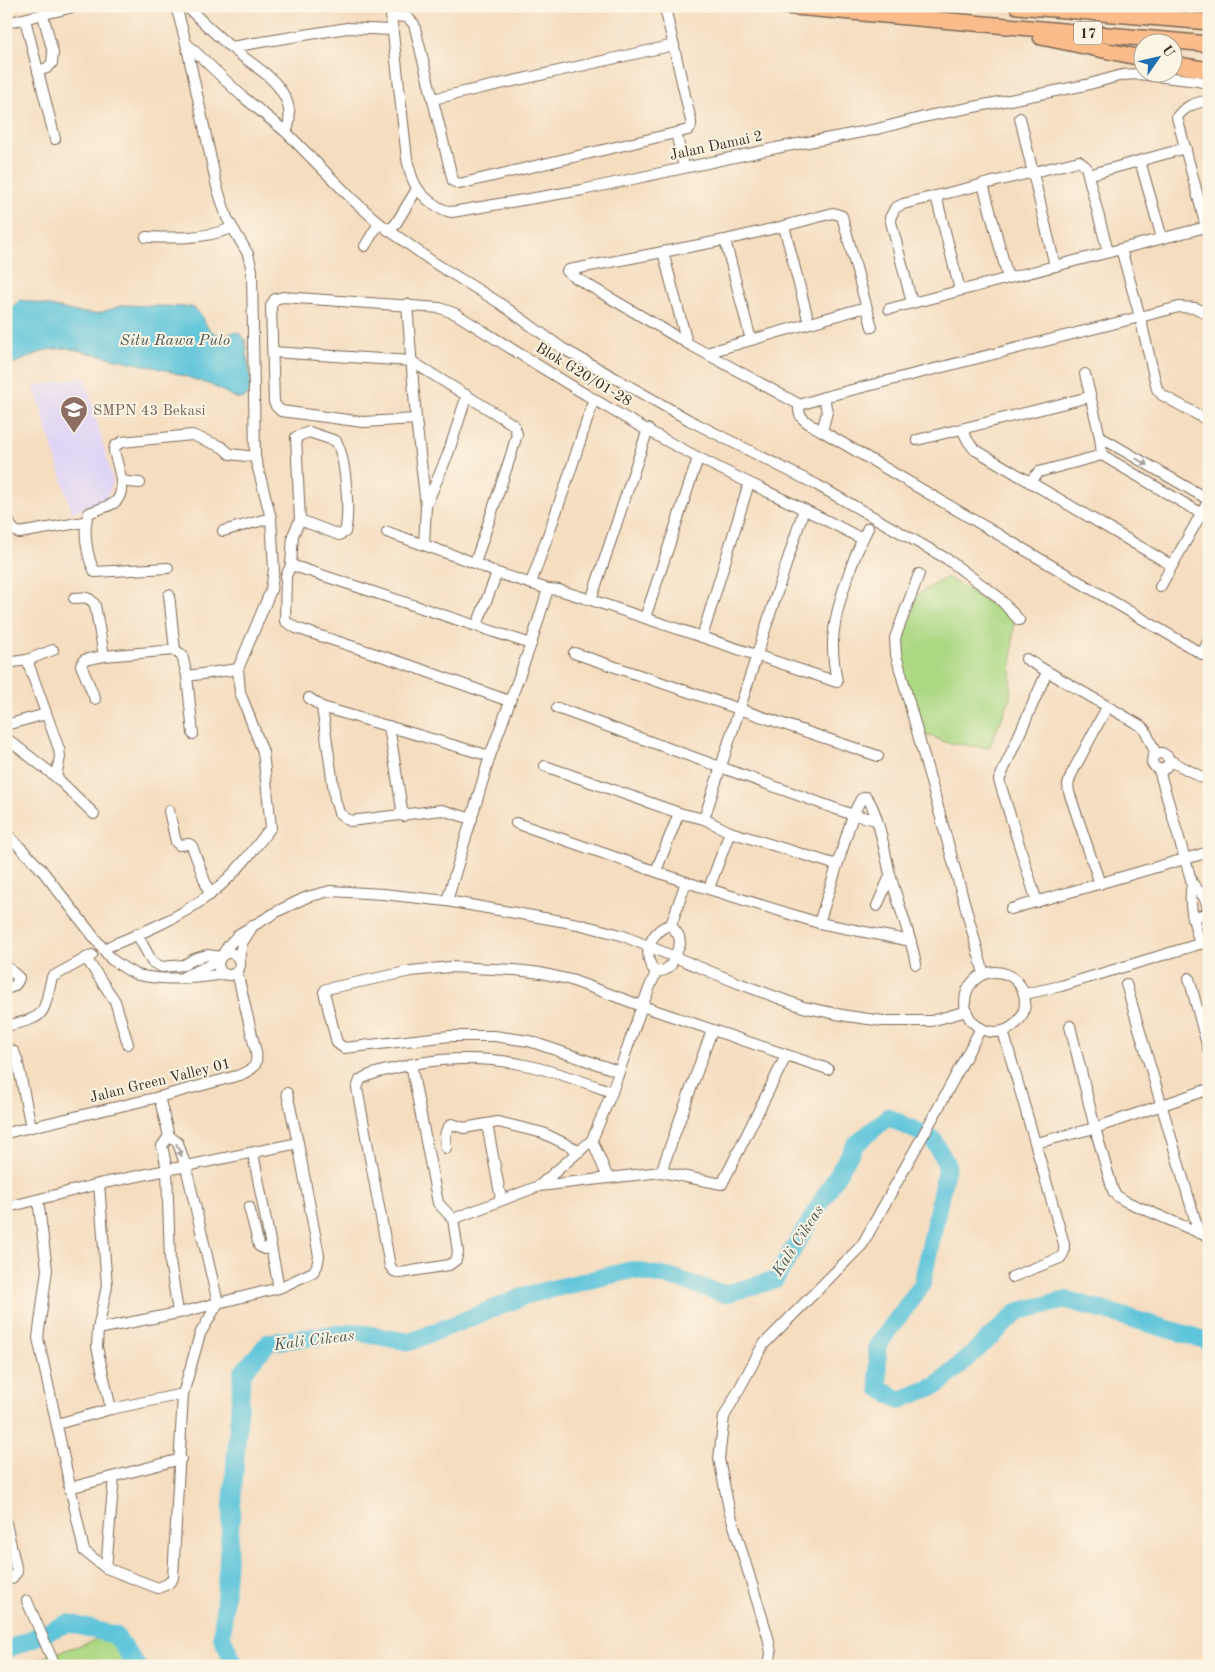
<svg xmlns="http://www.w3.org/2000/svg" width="1215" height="1672" viewBox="0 0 1215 1672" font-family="'Old Standard TT',serif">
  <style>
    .built { fill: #dfd4f5 }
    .green { fill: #acd884; stroke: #748151 }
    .water { fill: #5ec5da; stroke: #4c787c }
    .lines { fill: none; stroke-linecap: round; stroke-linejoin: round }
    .river { stroke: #5ec5da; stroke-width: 18 }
    .minor-casing { stroke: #7c6957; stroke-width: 12 }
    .highway-casing { stroke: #7c6957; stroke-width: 18 }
    .minor { stroke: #fff; stroke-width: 10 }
    .highway { stroke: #fabc8b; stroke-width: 15 }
    .oneway { fill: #a79f9a }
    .labels { text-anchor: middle; stroke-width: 4; stroke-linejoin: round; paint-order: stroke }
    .shield { fill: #fcf5e5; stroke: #75675a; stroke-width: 1 }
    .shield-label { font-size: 14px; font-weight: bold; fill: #3b2a1e }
    .street-label { font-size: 15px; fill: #3b2a1e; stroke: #fcf5e5 }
    .education-label { font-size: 15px; fill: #785e54; stroke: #fcf5e5; text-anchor: start }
    .water-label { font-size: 16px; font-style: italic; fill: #465856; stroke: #fcf5e5 }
  </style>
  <rect width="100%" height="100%" fill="#fcf5e5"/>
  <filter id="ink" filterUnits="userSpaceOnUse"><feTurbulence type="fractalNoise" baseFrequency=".02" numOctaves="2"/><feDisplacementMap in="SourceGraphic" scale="10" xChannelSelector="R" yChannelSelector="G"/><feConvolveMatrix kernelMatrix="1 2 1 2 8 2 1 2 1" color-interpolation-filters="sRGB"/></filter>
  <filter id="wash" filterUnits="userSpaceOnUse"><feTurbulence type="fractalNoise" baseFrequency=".0096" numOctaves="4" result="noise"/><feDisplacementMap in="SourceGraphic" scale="20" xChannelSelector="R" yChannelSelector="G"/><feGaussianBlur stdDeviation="1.12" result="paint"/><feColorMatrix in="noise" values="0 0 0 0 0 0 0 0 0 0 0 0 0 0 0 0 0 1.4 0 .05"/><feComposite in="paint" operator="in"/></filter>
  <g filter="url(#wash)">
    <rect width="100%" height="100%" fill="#f5ddc0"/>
    <!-- built -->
    <polygon class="built" points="85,377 113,482 106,499 72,512 34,386"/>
    <!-- green -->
    <g class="green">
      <polygon points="947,577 1014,619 1010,699 989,748 948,743 925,734 896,656 914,596"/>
      <polygon points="108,1636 129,1666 25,1666 28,1662"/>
    </g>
    <!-- water -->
    <path class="water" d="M20,300L28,301L76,312L97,314L123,305L192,307C204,313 203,328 216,334C228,340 233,324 245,339L251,383L249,393L243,399L236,398L211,385L166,370L67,348L46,350L6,367V312Z"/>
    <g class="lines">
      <!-- river -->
      <g class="river">
        <polyline points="6,1650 68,1623 115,1635 137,1666"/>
        <polyline points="235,1666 222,1637 242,1373 269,1342 355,1332 410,1342 527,1295 632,1270 677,1279 725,1294 775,1280 855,1145 888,1117 933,1139 947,1165 922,1285 877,1346 879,1388 900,1400 938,1385 1019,1311 1067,1300 1209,1341"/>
      </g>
    </g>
  </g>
  <g filter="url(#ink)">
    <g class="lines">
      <defs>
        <g id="minor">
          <path d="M186,6C201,20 216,35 232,48C248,62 271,74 282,92C290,104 292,120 286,132"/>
          <path d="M390,6L407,159C409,168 411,178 416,186C423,198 439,210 452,212L582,190L776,148L873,130L928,116L1086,85L1122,75L1138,74L1198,81L1209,84"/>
          <polyline points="391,16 407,17 414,24 453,181 459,184 688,130 691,126 691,121 665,8"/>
          <polyline points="25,19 55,139"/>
          <polyline points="6,23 78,6"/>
          <polyline points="186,43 242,96 286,132 352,199 379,223 433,262 498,302 562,348 689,420 817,485 947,559 997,596 1019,620"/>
          <polyline points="231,47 347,28 392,30"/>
          <polyline points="38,71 47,68 52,63 53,53 43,15"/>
          <polyline points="433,99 674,45"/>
          <path d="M1209,100C1195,103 1185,106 1177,117L1206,227L1209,230"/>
          <polyline points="1020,118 1055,266"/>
          <polyline points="676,133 684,167"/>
          <polyline points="1140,161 1162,238"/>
          <polyline points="1088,175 1186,148"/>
          <polyline points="983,184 1008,278"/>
          <polyline points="936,196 960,290"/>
          <polyline points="784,226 725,240 569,270 567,271 571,275 687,343 800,405"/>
          <polyline points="388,230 395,225 417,189"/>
          <path d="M146,237C175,238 204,239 232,228"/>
          <polyline points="725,240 751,340"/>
          <polyline points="365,246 379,223"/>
          <polyline points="1121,249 1140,317 1157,389 1162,395 1209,421"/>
          <polyline points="663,252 687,343"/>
          <polyline points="912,303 890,218 895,208 903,204 1079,161 1086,167 1108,252"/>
          <polyline points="407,304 416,419 426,506 424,545"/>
          <polyline points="889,309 1206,227"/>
          <path d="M1209,315L1196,308L1179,307L824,397L800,405C795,419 812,425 822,431L1209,658"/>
          <polyline points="809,323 784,226 833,213 842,216 872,327"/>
          <polyline points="273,352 411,361 514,425 517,434 511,455 475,563"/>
          <polyline points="706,353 866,307"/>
          <path d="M416,419L363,422L281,411L276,406L274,402L271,306L275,299L283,297L440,308L456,314C536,364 615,415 699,458C753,486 809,510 862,539"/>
          <polyline points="962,429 968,441 974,449 1171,565"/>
          <polyline points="822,431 827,412 824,397"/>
          <polyline points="1100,437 1209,500 1160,587"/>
          <polyline points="917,440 1089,397"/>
          <polyline points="1102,455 1209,518"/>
          <polyline points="121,480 128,482 140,483"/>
          <polyline points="1029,482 1039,472 1102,455 1100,437 1085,374"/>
          <polyline points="426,506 448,454 467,395"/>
          <path d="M6,511C9,522 9,528 19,533L84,522"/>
          <path d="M300,520L339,535L345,532C350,512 346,458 336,441L309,432L296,437L300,520L293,535L291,565L286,576L285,621L296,628L406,664L509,701"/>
          <polyline points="223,531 271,518"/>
          <path d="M387,532L475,563L497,573L548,589L559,590L591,600L837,682C835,671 833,659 833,647C832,615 853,557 868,528"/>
          <polyline points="291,565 531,644"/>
          <path d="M168,568L95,572C87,558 82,528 89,513C96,510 107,507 114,503C129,492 117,465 114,451L115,446L122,442L192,435L222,447L230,454L255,457"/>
          <polyline points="919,574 895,638 896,655 984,974"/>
          <polyline points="531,583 565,487 594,399"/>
          <polyline points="169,595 175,650"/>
          <path d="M74,598C83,597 90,596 95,605L104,656"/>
          <polyline points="591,600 648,429"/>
          <polyline points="645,618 698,458"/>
          <polyline points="477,625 497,573"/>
          <polyline points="702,637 749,483"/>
          <polyline points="574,653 878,756"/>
          <polyline points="1202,654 1209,640"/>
          <polyline points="1026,659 1141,726 1145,730 1156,754"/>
          <polyline points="27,660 59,749 60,757 56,777"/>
          <polyline points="6,663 27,660 53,650"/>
          <polyline points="187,676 193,734"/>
          <polyline points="309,698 322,707 490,756"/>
          <polyline points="95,699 81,665 84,660 104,656 175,650 182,655 187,676 238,669"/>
          <polyline points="322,707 335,799 339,813 350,821 442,810 472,819"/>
          <polyline points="557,708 853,815 877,820"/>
          <polyline points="6,725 46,714"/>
          <polyline points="389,726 403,816"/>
          <polyline points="6,738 56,777 94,814"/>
          <path d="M1169,760V764L1163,770L1156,768L1152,763C1152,756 1155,753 1162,753L1168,757L1169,760L1209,781"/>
          <polyline points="545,766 679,813 704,819 730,832 837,865"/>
          <polyline points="1159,770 1192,883 1204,897 1209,909"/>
          <polyline points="169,811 176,842 179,845 189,844 192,846 210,895"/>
          <polyline points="704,819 804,509"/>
          <polyline points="516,823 686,882 819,923 911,941"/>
          <path d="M6,833L41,869L111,959C120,965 129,972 138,975C164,981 199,978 224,974"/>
          <polyline points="656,871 679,813"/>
          <path d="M1192,883C1188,905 1194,923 1200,944"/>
          <polyline points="1100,884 1069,792 1068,785 1071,775 1107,707"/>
          <polyline points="709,888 730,832"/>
          <polyline points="447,901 490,756 531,644 548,589"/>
          <polyline points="1037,902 999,780 1047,672"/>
          <polyline points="877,906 890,876"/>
          <polyline points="1011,909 1209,852"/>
          <polyline points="1192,918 1209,913"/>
          <path d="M819,923L853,815L861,799L866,797C877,806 886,858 890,874C898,904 910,933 916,964"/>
          <path d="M671,925L679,936L680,944L671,965L665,970L656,972C640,958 651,928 671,925Z"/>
          <polyline points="671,925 686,882"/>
          <polyline points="137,934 152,962 162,967 184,965 194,959 207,955 221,957 228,946 239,934 280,910 307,897 330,891 383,894 447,901 578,924 621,935 738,983 803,1007 847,1016 883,1021 931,1021 967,1011"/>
          <path d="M110,946C144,932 179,918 209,895C233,877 253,851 271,827L263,752L240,692L238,669L271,590L274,569L271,518L255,457L252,270L248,254L227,218L217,187L186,43L176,6"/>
          <circle cx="229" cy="964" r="11"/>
          <polyline points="86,958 115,1001 128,1044"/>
          <polyline points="239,960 242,943 251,929"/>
          <path d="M6,966L19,978C17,985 13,987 6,989"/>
          <circle cx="995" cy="1002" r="30"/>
          <polyline points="185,976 219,961"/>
          <polyline points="1189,978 1209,1052"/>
          <polyline points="1126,984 1199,1233"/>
          <polyline points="1025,994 1061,986 1209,941"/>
          <path d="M6,1026C47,1016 42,1018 52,977L92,955"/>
          <polyline points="1070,1026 1095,1128 1113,1191 1117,1196 1125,1201 1209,1237"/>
          <path d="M1003,1031L1064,1244C1064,1250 1065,1253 1060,1258L1012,1277"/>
          <polyline points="6,1047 14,1052 17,1059 31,1127"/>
          <path d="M411,1064L438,1203L453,1219L458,1252L456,1260L449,1265L400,1273L394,1271L390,1266L357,1088L360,1080C370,1073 384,1071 396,1068C437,1057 484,1056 525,1065C555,1071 584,1082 612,1092"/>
          <polyline points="618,1071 529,1041 494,1036 450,1036 344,1048 337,1043 324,992 326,989 411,971 450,967 515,970 541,973 571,980 642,1006 828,1069"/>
          <polyline points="487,1124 501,1199"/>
          <path d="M6,1133L159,1097L240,1075C253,1069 258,1067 256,1052L237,972"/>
          <polyline points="169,1136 162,1146 167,1169 170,1261 178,1312"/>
          <polyline points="592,1140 608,1178"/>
          <polyline points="1036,1143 1095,1128 1209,1089"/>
          <path d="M446,1148C445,1138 443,1131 452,1124L464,1128L498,1122L543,1133L580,1151"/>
          <polyline points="253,1153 279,1288"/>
          <polyline points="661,1172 712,1030"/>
          <polyline points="99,1184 107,1286 98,1329 97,1347 111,1409"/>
          <polyline points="539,1186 592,1140 612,1092 642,1006 656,972"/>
          <polyline points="38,1200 47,1269 38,1338 84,1551 106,1568 158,1588 168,1584 173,1578 183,1394 200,1334 218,1303 279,1288 313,1272 317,1266 319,1256 298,1143 287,1093"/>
          <polyline points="12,1206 99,1184 298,1143"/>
          <polyline points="249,1207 259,1246 264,1249 271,1248"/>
          <polyline points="453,1219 539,1186 661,1172 722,1184 786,1056"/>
          <polyline points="98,1329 183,1312 218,1303 186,1167 178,1143 169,1136 159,1097"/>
          <polyline points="57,1424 111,1409 183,1394"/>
          <polyline points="69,1488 181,1459"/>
          <polyline points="6,1523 17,1572 11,1579 6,1579"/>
          <polyline points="106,1568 114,1477"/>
          <polyline points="27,1601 55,1666"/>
          <polyline points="769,1666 771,1653 768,1637 729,1509 719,1459 724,1417 763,1345 862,1245 941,1103 981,1028"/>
        </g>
        <g id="highway">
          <polyline points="784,6 1209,44"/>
          <polyline points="1017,6 1209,22"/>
          <polyline points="1041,37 1142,58"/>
          <polyline points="1172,64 1209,70"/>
        </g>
      </defs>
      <!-- minor casing -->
      <use href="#minor" class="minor-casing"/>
      <!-- highway casing -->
      <use href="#highway" class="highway-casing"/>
      <!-- minor -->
      <use href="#minor" class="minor"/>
      <!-- highway -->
      <use href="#highway" class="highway"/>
    </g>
    <!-- one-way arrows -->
    <defs><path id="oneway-solid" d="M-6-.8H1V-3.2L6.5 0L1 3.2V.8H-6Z" transform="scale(1.25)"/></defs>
    <g class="oneway">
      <use href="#oneway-solid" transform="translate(1142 462) rotate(30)"/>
      <use href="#oneway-solid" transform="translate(179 1150) rotate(67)"/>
    </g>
  </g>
  <!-- icons -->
  <defs>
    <symbol id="school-pin" viewBox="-11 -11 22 30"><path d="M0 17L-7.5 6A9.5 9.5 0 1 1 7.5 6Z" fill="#8d6e63" stroke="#fcf5e5"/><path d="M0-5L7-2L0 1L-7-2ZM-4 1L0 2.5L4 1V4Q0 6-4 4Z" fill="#fff"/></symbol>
  </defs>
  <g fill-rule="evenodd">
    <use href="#school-pin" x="58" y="394" width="32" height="43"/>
  </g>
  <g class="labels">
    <!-- shield labels -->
    <rect class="shield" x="1074" y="21.5" width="28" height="23" rx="4"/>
    <g class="shield-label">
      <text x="1088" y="38">17</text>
    </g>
    <!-- street labels -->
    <g class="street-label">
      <text transform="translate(716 145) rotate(-12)" y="5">Jalan Damai 2</text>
      <text transform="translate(584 374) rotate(31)" y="5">Blok G20/01-28</text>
      <text transform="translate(160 1080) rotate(-14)" y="5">Jalan Green Valley 01</text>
    </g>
    <!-- education labels -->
    <g class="education-label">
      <text x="93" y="415">SMPN 43 Bekasi</text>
    </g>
    <!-- water labels -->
    <g class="water-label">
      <text x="175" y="345">Situ Rawa Pulo</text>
      <text transform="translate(797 1240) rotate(-57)" y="6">Kali Cikeas</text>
      <text transform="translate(314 1339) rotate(-7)" y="6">Kali Cikeas</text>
    </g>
  </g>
  <!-- margin -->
  <rect width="1215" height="1672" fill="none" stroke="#fcf5e5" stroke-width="25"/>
  <!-- north arrow -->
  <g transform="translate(1158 58) rotate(56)"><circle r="24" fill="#fcf5e5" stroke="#afa495"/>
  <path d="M0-4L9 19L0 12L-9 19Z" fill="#1f6fb2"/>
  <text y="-8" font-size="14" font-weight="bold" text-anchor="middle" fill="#3b2a1e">U</text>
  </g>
</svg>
